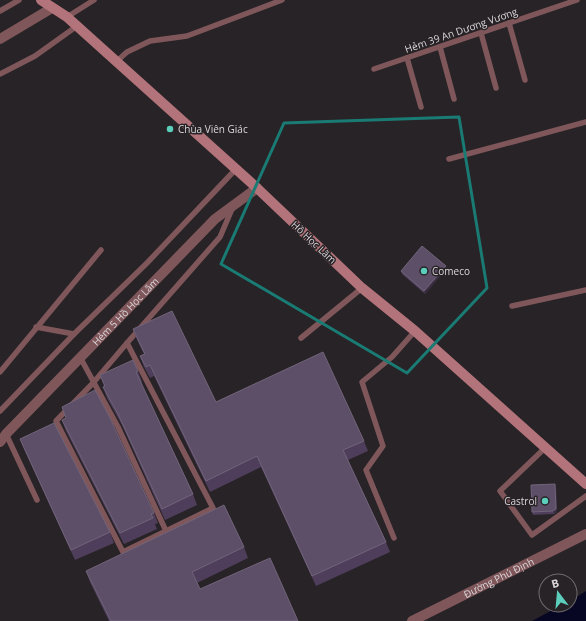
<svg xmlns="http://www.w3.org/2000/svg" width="586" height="621" viewBox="0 0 586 621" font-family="'Open Sans',sans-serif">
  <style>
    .water { fill: #070723 }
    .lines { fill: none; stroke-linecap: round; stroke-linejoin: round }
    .service { stroke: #7f575b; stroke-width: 5.5 }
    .minor { stroke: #7f575b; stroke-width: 10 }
    .secondary { stroke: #b2737a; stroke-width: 10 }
    .wall { fill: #4e3e5b }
    .shaded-wall { fill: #392d40 }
    .building { fill: #5e4f69; stroke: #71647a }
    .marked { fill: none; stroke: #197b73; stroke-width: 3; stroke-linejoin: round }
    .poi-dot { fill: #5bcebc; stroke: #282326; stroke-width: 1.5 }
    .labels { text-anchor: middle; stroke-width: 3; stroke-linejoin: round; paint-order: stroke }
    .street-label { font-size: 10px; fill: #dad6d9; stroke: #282326 }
    .poi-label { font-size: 10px; fill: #dad6d9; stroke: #282326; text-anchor: start }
  </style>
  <rect width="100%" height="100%" fill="#282326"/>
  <!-- water -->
  <polygon class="water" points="586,591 586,621 532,621 562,605 570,605 570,601"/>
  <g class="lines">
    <!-- service -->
    <g class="service">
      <polyline points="0,11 19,0"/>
      <polyline points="67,17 94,0"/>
      <polyline points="509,23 525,80"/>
      <polyline points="481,33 496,88"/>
      <polyline points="440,47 454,99"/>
      <polyline points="407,58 421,107"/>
      <polyline points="117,61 127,52 150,41 187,36 282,0"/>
      <polyline points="374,69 577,0"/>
      <polyline points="0,74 35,56 77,26"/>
      <polyline points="449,159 586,122"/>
      <polyline points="512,306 586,290"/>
      <polyline points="36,327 74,334"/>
      <polyline points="301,338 362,288"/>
      <polygon points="127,343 213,508 123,552 56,421 93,383"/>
      <polyline points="127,343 220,237 232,209"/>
      <polyline points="80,357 118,427 166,531"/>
      <polyline points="0,372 101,250"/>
      <polyline points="0,411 74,334 147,263 235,170"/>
      <polyline points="6,434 37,500"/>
      <polyline points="545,448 500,491 532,535 586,496"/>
      <polyline points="394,538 366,470 383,446 362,382 392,357 415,331"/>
    </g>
    <!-- minor -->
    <g class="minor">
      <polyline points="0,39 52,8"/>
      <path id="s1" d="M0,442L6,434L215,219L257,188"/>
      <path id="s2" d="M412,621L586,534"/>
    </g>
    <!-- secondary -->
    <polyline class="secondary" points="41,0 67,17 257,188 362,288 415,331 586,484"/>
  </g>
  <!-- wall -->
  <g class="wall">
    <polygon points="447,268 425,294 402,274 401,271"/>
    <polygon points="133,329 216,402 364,441 368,451 348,460 386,542 390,552 316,586 261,467 210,492 154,376 150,378 144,367 140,356 144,354 137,340"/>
    <polygon points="138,371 142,382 141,383 193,494 197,505 165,520 122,425 107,398 103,387 104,386 100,375"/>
    <polygon points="62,420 154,513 158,523 155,524 157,529 124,544 66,431"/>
    <polygon points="20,439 110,532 114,543 75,560 24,449"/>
    <polygon points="556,487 557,512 554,514 533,515 532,512"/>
    <polygon points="244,547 248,558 197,583 200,589 298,621 109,621 90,582 86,571"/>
  </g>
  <!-- shaded-wall -->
  <g class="shaded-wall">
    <polygon points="446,266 447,268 425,294 424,291"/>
    <polygon points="555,484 556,487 557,512 554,514 553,511"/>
  </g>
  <!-- building -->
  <g class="building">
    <polygon points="422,246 446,266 424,291 401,271"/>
    <polygon points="172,311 216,402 323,352 364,441 343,450 386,542 312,576 257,456 206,481 150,365 146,367 140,356 145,354 133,329"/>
    <polygon points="133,360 138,371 136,372 193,494 162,509 118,414 103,387 105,386 100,375"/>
    <polygon points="95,390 110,418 154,513 151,514 153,518 120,533 62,420 66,418 62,407"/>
    <polygon points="54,423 110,532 71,550 20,439"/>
    <polygon points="555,484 556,509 553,511 532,512 531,485"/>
    <polygon points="224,505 244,547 192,572 200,589 270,558 298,621 111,621 86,571"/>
  </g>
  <!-- marked area -->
  <path class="marked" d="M459,117L487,288L407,373L221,264L284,123Z"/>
  <!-- markers -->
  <g class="poi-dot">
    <circle cx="170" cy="129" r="4"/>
    <circle cx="424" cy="271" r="4"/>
    <circle cx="545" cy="501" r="4"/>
  </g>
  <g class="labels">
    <!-- street labels -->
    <g class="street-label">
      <text transform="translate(461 30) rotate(-19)" y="4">Hẻm 39 An Dương Vương</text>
      <text transform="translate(314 242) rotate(43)" y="4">Hồ Học Lãm</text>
      <text dy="4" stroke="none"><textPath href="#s1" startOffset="181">Hẻm 5 Hồ Học Lãm</textPath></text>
      <text dy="4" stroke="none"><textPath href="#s2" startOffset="97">Đường Phú Định</textPath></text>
    </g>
    <!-- poi labels -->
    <g class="poi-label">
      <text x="178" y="133">Chùa Viên Giác</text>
      <text x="432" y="275">Comeco</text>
      <text x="537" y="505" text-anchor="end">Castrol</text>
    </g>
  </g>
  <!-- north arrow -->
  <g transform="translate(558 593) rotate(344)"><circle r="19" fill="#282326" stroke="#6f6b6e"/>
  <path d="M0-3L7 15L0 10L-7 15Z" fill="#5bcebc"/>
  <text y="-6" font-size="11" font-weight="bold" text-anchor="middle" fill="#dad6d9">B</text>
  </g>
</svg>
